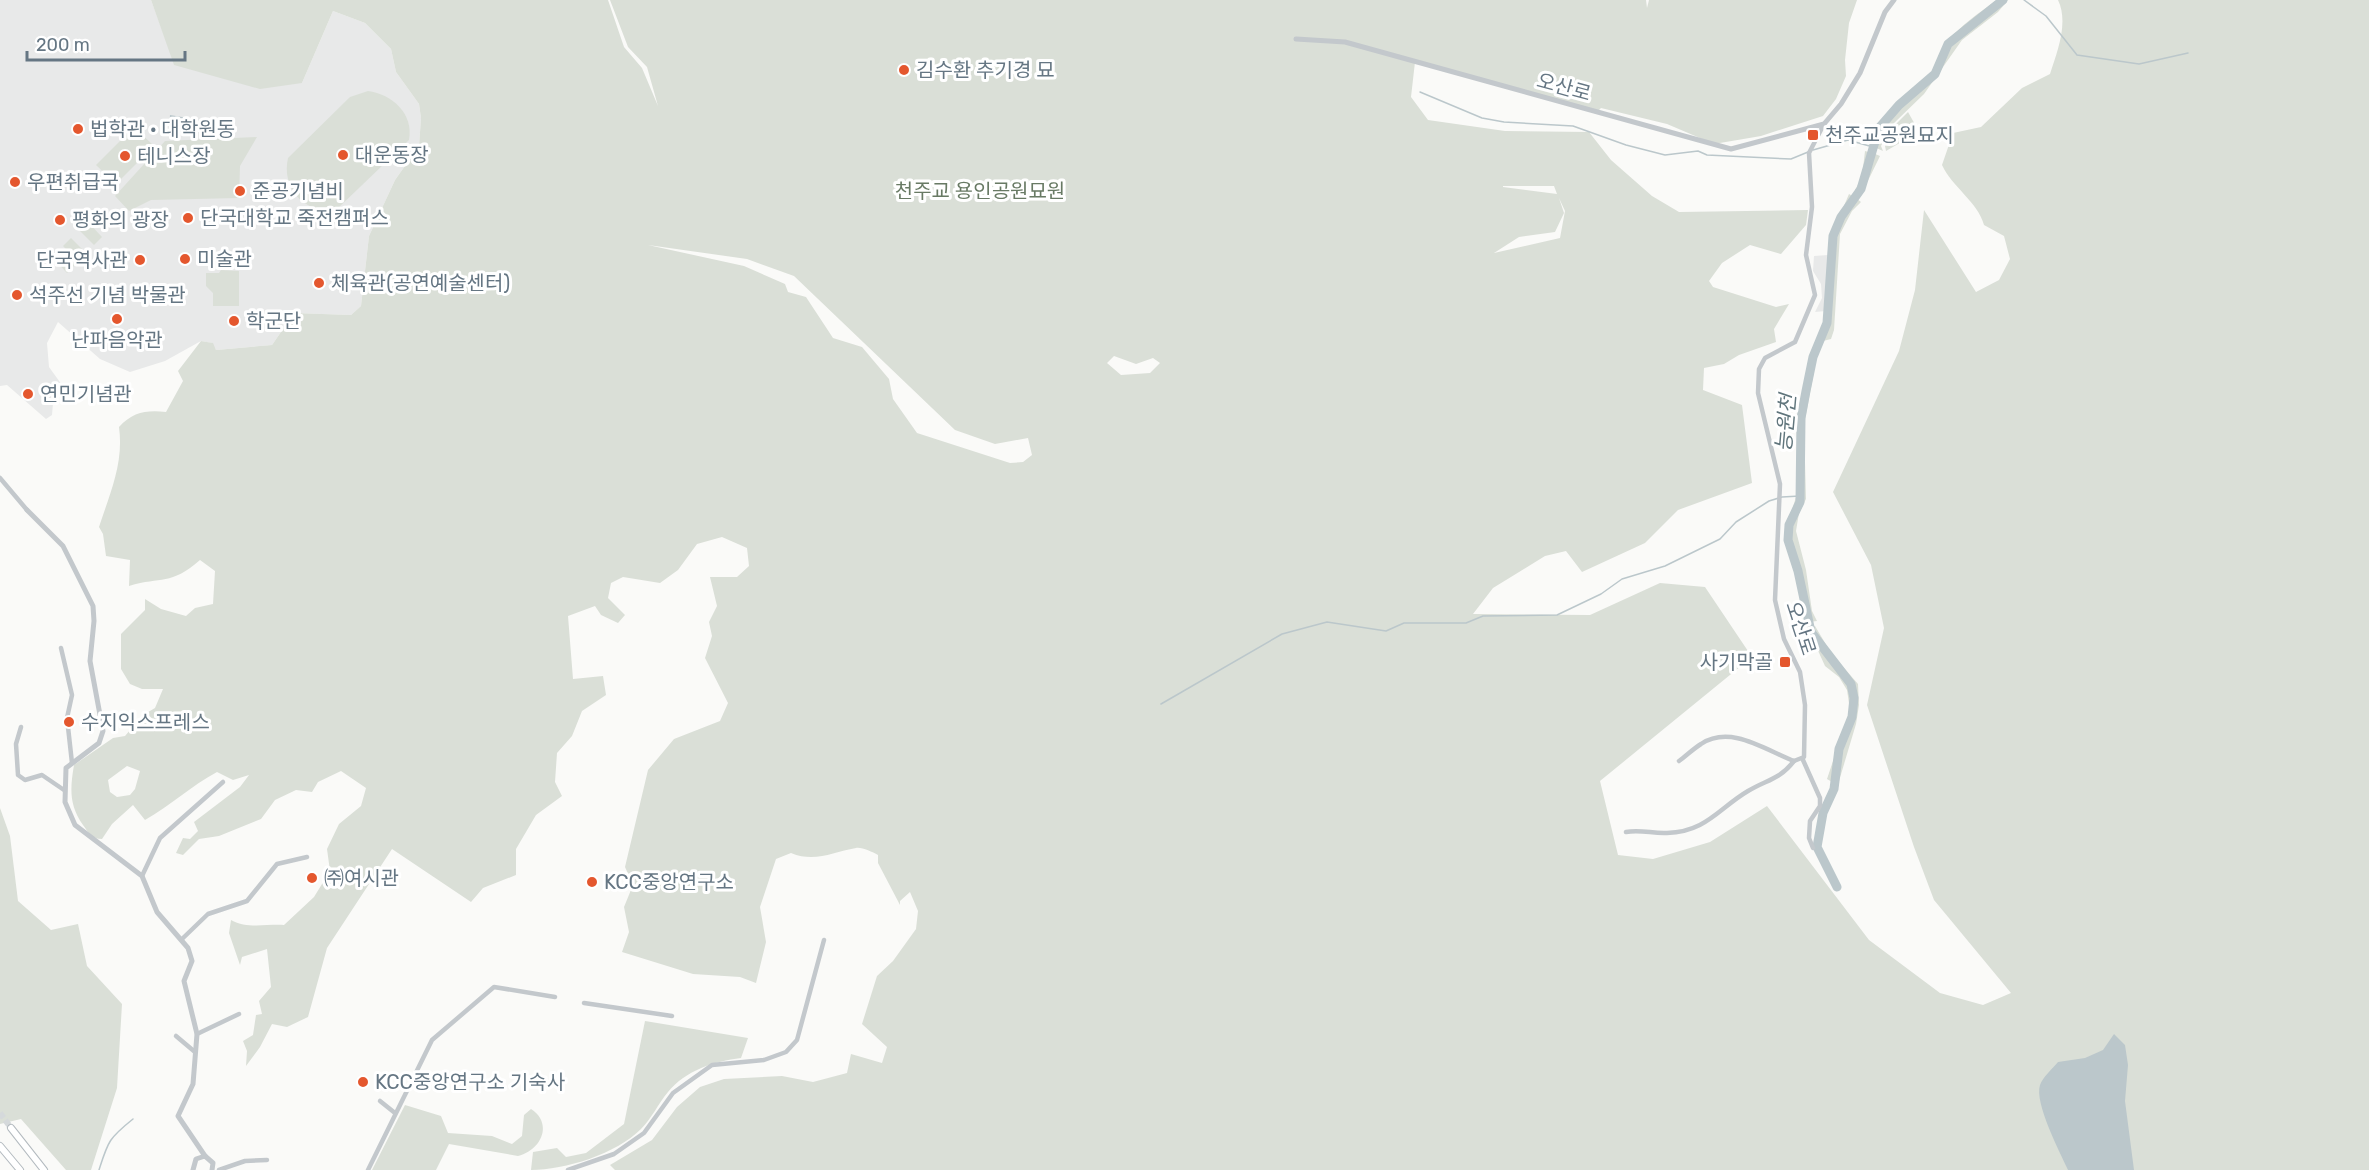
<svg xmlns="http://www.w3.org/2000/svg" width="2369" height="1170" viewBox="0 0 2369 1170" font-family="Rubik,'Noto Sans KR',sans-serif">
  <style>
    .built { fill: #e8e9e9 }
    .green { fill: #dadfd7; fill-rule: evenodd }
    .water { fill: #bbc7cb }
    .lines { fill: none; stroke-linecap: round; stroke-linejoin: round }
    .stream { stroke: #bbc7cb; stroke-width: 1.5 }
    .river { stroke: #bbc7cb; stroke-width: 9 }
    .secondary-tunnel { stroke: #d5d9db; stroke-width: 6; stroke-dasharray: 6 3; stroke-linecap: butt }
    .secondary-casing { stroke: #b3babf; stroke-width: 8 }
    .minor { stroke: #c3c8cc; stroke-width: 4.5 }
    .tertiary { stroke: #c3c8cc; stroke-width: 5 }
    .secondary { stroke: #fff; stroke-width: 6 }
    .poi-dot { fill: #e4572e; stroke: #fff; stroke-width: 2 }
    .labels { text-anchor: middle; stroke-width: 6; stroke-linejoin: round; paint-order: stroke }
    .poi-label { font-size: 20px; fill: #657683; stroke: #fff; text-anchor: start }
    .street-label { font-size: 20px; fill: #657683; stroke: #fff }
    .park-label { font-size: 20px; fill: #687a64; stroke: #fff }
    .water-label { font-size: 21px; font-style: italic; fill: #60757c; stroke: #fff }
  </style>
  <rect width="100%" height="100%" fill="#fafaf8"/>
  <!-- built -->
  <g class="built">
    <polygon points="0,0 151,0 175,65 302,83 333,11 365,23 391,49 396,72 419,104 421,118 419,146 395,180 369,236 361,306 351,315 294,313 272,345 216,350 212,343 201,341 165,361 130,372 100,359 58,322 47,343 49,367 62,385 53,403 52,415 46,419 7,385 0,386"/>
    <polygon points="1828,255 1826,311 1815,312 1822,298 1821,284 1813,271 1814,256"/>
  </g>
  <!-- green -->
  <g class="green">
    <path d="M151,0H608L624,47L642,68L658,106L647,67L628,47L610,0H1646L1647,8L1649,0H1857L1849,23L1845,60L1846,76L1836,99L1823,116L1761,136L1714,144L1667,124L1601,108L1597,112L1415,62L1411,97L1428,120L1505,131L1589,132L1611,160L1652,196L1679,212L1808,210L1806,225L1781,254L1750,245L1722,263L1709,281L1713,287L1776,307L1789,304L1774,329L1776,342L1739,355L1724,364L1704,368L1703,390L1742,405L1752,483L1678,510L1645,543L1582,572L1566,551L1545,556L1493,588L1473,614L1590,615L1660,583L1705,587L1752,657L1600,781L1618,855L1653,859L1710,842L1767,806L1869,940L1940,993L1983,1005L2011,993L1934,900L1914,847L1867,705L1884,628L1871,565L1833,492L1899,351L1915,290L1924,210L1976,292L1999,280L2010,259L2004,236L1984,225C1978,202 1952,187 1942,165L1953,133L1981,127L2022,88L2050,74C2057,52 2069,23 2058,0H2369V1170H615L610,1165L652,1140L677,1107L700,1087L724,1079L782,1076L813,1082L847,1073L851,1054L882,1063L887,1047L862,1024L877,976L893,961L916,929L918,911L910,892L900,901V905L878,863V855C872,852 862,847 856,848C833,852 815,863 791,853L776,859L760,907L766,942L756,983L740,977L693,974L622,952L629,932L624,907L633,885L625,867L648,770L674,739L720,721L728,703L705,658L712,636L709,622L717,606L710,577H737L749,566L747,548L722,537L697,544L678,570L660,583L623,577L611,583L608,598L625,615L618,623L601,615L595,606L568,616L573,679L603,676L606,695L582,711L572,736L557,753L555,782L562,796L536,815L516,849V875L483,888L471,902L392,849L327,948L308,1017L287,1027L272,1024L260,1047L246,1066L247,1051L243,1041L253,1035L256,1015L262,1014L259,1001L271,987L267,949L242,957L240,965L229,933L231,920C247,929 265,924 284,925L314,897L330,871L327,849L339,824L361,806L366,788L341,771L318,782L312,792L296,790L275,800L261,819L219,836L199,839L183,855L176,853L183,838L190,839L198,831L194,822L240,787L249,775L233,780L217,772C191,786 171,805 145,820L133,805L112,824L102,839C92,839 88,832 83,825C69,805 70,789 74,765L113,738L125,736L143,715L155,708L163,689H142L130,684L121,669V634L145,610V599L161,609L186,616L195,608L213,604L215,571L200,560C170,586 162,576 129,586L130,560L106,556L103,534L99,527C110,493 124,463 119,427C133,412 146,410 166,412L183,381L178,371L201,341L213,343L216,350L272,345L294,313L351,315L361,306L369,236L395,180L419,146L421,118L419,104L396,72L391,49L365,23L333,11L302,83L260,89L174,65ZM1503,186H1554L1557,194L1503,187ZM1559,198L1565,211L1560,238L1494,253L1519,237L1555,232L1564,213ZM648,245L747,259L794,276L955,430L995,444L1028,438L1032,455L1023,462L1010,463L917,433L893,399L889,379L862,347L833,338L806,297L788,292L785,284L744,266ZM1114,356L1136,364L1153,358L1160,363L1150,373L1121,375L1107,363ZM127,766L140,771L135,789L130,795L117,797L110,792L108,780Z"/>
    <path d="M1997,0H2000C1986,12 1956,30 1947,44C1942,53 1940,65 1934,74C1915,101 1880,111 1873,146L1868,144C1886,113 1908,101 1931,76C1939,67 1939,52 1947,42C1960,26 1980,12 1997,0Z"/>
    <polygon points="2005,0 2008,0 1998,12 1962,40 1924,94 1892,125 1881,146 1883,151 1874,147 1880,130 1900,106 1936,74 1949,44"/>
    <path d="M368,91C392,94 414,114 409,140L335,211C305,213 281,189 288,158L350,97Z"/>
    <polygon points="1908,112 1917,128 1910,137 1886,151 1885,146 1895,125"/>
    <polygon points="134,127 154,146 116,184 96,165"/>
    <polygon points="257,137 240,166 239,198 151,200 129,211 115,196 165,141"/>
    <polygon points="1865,151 1872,153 1866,177 1873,153 1880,156 1861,195 1861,190 1858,193 1855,190 1862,177"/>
    <path d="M1849,194L1854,197C1844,209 1835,223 1832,238C1828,258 1836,332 1818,341L1827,318L1832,234Z"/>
    <path d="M1856,198L1861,202L1852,211L1840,234L1834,330L1831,339L1823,341C1838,308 1825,266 1835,234C1839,220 1848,209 1856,198Z"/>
    <polygon points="88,222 102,237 94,245 79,230"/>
    <polygon points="71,238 86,253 77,261 63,246"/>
    <polygon points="60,249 75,265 67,273 52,257"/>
    <polygon points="221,270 239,271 239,306 213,306 213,293 206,286 206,273 219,273"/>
    <polygon points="1809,370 1800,419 1800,493 1796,494 1799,478 1797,419"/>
    <polygon points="1814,372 1804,425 1806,499 1799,513 1796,531 1806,570 1812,611 1817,621 1809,622 1804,595 1808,621 1786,543 1788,523 1796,497 1799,497 1789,524 1787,541 1803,589 1789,540 1790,526 1801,503 1802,419 1811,373"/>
    <path d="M1815,626L1831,653L1858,684L1859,705L1856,724L1839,781H1836C1836,763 1842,750 1849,733C1866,686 1838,666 1812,631L1811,627Z"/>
    <polygon points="1810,633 1851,684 1854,698 1852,717 1838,749 1832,782 1827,779 1850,710 1847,690 1839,677 1825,666"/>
    <polygon points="0,808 10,836 18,901 51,930 78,924 87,966 122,1004 117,1088 91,1170 66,1170 21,1119 0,1124"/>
    <path d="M645,1021L748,1038L741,1058C714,1061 685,1071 668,1092C658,1104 652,1118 641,1129C616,1154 565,1170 531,1170L533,1152L557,1148L566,1157L586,1153L624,1124Z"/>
    <path d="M405,1105L441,1116L448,1133L492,1136L512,1144L522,1136L524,1115L531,1109C553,1123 542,1150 518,1156L449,1144L436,1170H372Z"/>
  </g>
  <!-- water -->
  <g class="water">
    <polygon points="170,115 188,118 192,123 189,125 189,131 184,134 169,126"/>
    <path d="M2114,1034L2125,1045L2128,1065L2125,1101L2134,1170H2068C2060,1152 2034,1103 2040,1085C2043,1077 2052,1069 2058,1062L2085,1058L2103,1050Z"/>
  </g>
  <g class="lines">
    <!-- stream -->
    <g class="stream">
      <polyline points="2024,0 2046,16 2077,55 2139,64 2188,53"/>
      <polyline points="1420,92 1482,118 1504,122 1573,126 1626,145 1665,155 1698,151 1707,155 1791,159 1808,152"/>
      <polyline points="1813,150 1848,140 1873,147"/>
      <polyline points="1161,704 1282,634 1327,622 1386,631 1404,623 1466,623 1483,616 1557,615 1601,594 1622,579 1665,566 1720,539 1736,522 1769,501 1782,497 1800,496"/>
      <path d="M99,1170C108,1142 108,1139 133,1119"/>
    </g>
    <!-- river -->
    <polyline class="river" points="1837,887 1817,847 1823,813 1834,789 1839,749 1852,717 1854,698 1851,684 1811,632 1798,571 1788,540 1789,525 1800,502 1801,418 1806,391 1813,357 1827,323 1833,236 1841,217 1861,189 1879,128 1899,105 1935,74 1948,44 2003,0"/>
    <!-- secondary-tunnel -->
    <polyline class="secondary-tunnel" points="0,1113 11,1128"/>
    <defs>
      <g id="secondary">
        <polyline points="11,1128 44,1170"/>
        <polyline points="0,1146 20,1170"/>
      </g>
    </defs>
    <!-- secondary casing -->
    <use href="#secondary" class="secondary-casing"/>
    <!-- minor -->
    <g class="minor">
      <polyline points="0,478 27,510"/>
      <polyline points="61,648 72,695 67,718 72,763"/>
      <polyline points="21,727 16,744 18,775 25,780 42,775 64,790"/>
      <polyline points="1803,760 1820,798 1820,806 1810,821 1809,838 1813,848"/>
      <path d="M1679,761C1686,756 1693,749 1701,744C1731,724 1767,751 1794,761L1804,757L1805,705L1800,672L1784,639L1775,600L1780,484L1758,393L1759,369L1765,358L1795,342L1815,295L1806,255L1812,207L1809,153L1824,124"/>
      <path d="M1626,832C1641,829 1653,834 1667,833C1706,832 1719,808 1748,791C1768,779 1779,780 1794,761"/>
      <polyline points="142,876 160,838 223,782"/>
      <polyline points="182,939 208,914 247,901 277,864 307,857"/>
      <polyline points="584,1003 672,1016"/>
      <polyline points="197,1034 239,1014"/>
      <polyline points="176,1036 195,1052"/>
      <polyline points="380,1101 395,1113"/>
      <polyline points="219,1170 245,1161 267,1160"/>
      <polyline points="368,1170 432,1040 494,987 555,997"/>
      <polyline points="568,1170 614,1154 644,1133 673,1093 712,1065 764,1060 786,1052 797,1040 824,940"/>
    </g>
    <!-- tertiary -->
    <g class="tertiary">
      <polyline points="1296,39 1345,42 1731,149 1824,124 1841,104 1860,73 1885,12 1894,0"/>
      <polyline points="27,510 63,546 93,606 94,621 90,661 103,731 99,743 66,768 65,802 75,825 142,876 157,912 188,948 192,961 184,981 197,1034 193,1084 178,1116 205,1156"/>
      <polyline points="193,1170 196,1159 205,1156 213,1163 212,1170"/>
    </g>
    <!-- secondary -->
    <use href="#secondary" class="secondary"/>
  </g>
  <!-- markers -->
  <g class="poi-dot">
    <circle cx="904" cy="70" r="6"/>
    <circle cx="78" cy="129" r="6"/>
    <rect x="1807" y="129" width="12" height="12" rx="3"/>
    <circle cx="343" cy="155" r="6"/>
    <circle cx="125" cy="156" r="6"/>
    <circle cx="15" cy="182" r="6"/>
    <circle cx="240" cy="191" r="6"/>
    <circle cx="188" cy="218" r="6"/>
    <circle cx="60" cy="220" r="6"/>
    <circle cx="185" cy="259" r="6"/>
    <circle cx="140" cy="260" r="6"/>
    <circle cx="319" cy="283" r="6"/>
    <circle cx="17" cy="295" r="6"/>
    <circle cx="117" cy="319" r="6"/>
    <circle cx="234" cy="321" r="6"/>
    <circle cx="28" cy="394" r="6"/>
    <rect x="1779" y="656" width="12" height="12" rx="3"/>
    <circle cx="69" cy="722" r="6"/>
    <circle cx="312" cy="878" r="6"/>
    <circle cx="592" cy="882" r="6"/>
    <circle cx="363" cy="1082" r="6"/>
  </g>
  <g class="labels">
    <!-- poi labels -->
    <g class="poi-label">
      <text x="916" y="77">김수환 추기경 묘</text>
      <text x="90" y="136">법학관 · 대학원동</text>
      <text x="1825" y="142">천주교공원묘지</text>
      <text x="355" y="162">대운동장</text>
      <text x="137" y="163">테니스장</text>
      <text x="27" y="189">우편취급국</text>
      <text x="252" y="198">준공기념비</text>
      <text x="200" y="225">단국대학교 죽전캠퍼스</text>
      <text x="72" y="227">평화의 광장</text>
      <text x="197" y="266">미술관</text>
      <text x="128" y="267" text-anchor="end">단국역사관</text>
      <text x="331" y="290">체육관(공연예술센터)</text>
      <text x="29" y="302">석주선 기념 박물관</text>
      <text x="246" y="328">학군단</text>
      <text x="117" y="347" text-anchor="middle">난파음악관</text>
      <text x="40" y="401">연민기념관</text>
      <text x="1773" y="669" text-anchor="end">사기막골</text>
      <text x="81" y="729">수지익스프레스</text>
      <text x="324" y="885">㈜여시관</text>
      <text x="604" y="889">KCC중앙연구소</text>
      <text x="375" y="1089">KCC중앙연구소 기숙사</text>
    </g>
    <!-- street labels -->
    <g class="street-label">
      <text transform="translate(1564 87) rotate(15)" y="7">오산로</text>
      <text transform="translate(1801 628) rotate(72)" y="7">오산로</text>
    </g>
    <!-- park labels -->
    <g class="park-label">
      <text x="980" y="198">천주교 용인공원묘원</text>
    </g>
    <!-- water labels -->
    <g class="water-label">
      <text transform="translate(1786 423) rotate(-85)" y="7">능원천</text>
    </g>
  </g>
  <!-- scale -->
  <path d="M27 51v9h158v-9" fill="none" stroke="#657683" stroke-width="3"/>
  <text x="36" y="51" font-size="18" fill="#657683" stroke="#ffffff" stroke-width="4.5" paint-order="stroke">200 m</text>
</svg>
